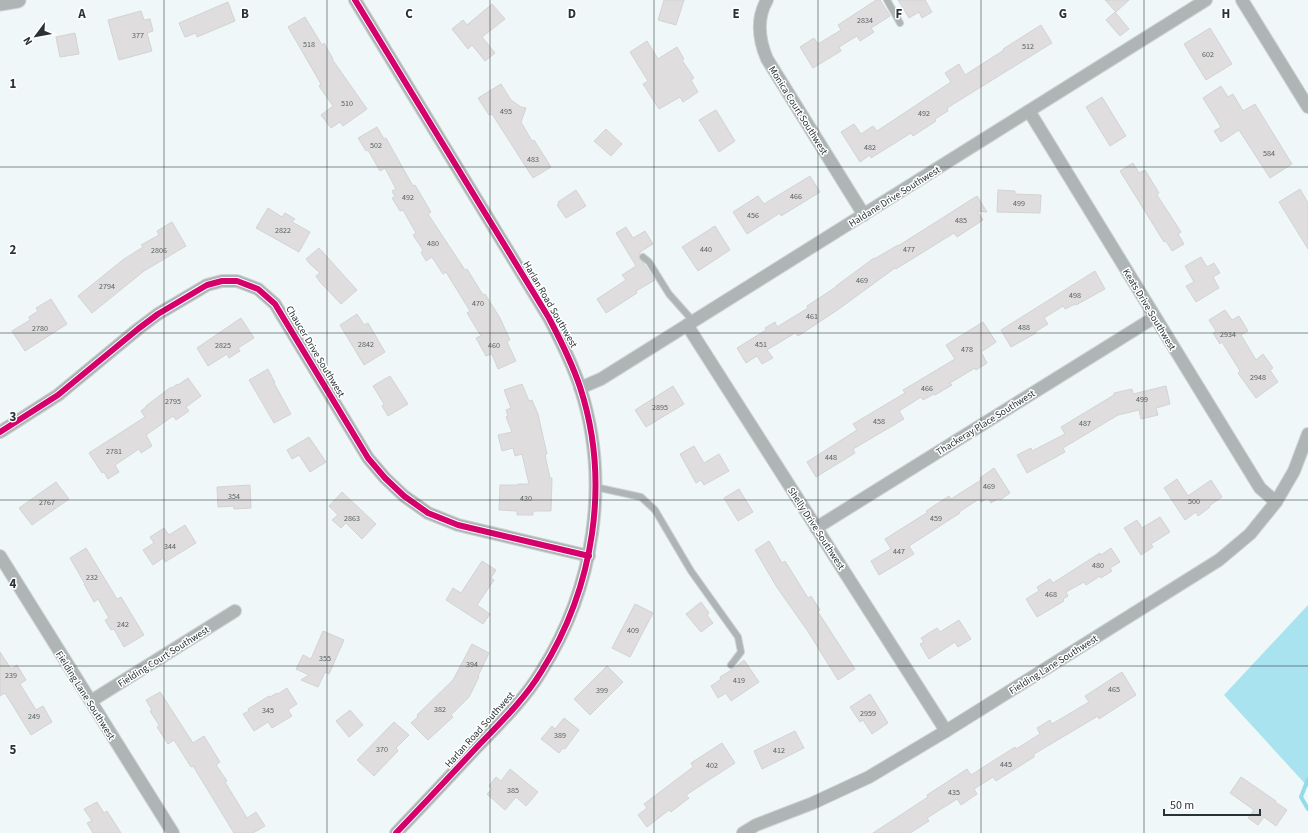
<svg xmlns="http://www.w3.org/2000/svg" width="1308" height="833" viewBox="0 0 1308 833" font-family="'Source Sans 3',sans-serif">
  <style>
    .forest { fill: #a8e3ef }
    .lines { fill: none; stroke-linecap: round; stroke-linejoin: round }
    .stream { stroke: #92dcea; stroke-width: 4 }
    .building { fill: #dfdddd; stroke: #d4d3d4 }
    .service-casing { stroke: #ccd3d5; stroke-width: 8 }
    .minor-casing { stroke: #ccd3d5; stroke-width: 14 }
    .tertiary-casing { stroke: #ccd3d5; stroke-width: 17 }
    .service { stroke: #afb4b5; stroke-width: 6 }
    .minor { stroke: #afb4b5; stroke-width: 12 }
    .tertiary { stroke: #afb4b5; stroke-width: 15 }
    .cycleway-casing { stroke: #fff; stroke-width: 8 }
    .cycleway { stroke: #d6006c; stroke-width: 6 }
    .grid { fill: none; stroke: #293335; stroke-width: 1; stroke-opacity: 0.55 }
    .labels { text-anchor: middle; stroke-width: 3; stroke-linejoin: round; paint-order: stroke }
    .number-label { font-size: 8px; fill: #5a6163 }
    .street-label { font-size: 10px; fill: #293335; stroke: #fff }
    .grid-label { font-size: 13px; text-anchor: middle; font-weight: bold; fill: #293335; stroke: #fff; stroke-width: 3; stroke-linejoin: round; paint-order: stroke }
  </style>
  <rect width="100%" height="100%" fill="#eff7f9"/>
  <!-- forest -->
  <polygon class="forest" points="1308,605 1308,787 1224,695"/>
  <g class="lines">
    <!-- stream -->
    <polyline class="stream" points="1308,779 1301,797 1308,809"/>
  </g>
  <!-- building -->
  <g class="building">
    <polygon points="664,0 684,0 676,25 658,20"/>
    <polygon points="876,0 880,0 890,16 871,28 874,32 860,41 857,36 839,47 841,51 813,68 800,47 814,38 818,44 841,30 838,25"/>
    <polygon points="898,0 925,0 932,12 922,18 919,12 909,18"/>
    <polygon points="1105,0 1129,0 1116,12"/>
    <polygon points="228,2 235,21 197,37 196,33 185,37 179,23"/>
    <polygon points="492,4 505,19 482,37 495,53 485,61 472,45 468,49 452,29 463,20 467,25"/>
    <polygon points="141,11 144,20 150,19 153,31 147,33 152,51 119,60 108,20"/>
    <polygon points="1115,12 1129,29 1120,36 1106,20"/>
    <polygon points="305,17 322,45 324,43 333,59 332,59 367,109 343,126 340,122 331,128 321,115 333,106 319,86 321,84 288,27"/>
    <polygon points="1041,25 1052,43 947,108 948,111 935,119 936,121 913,136 911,133 871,158 870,155 860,162 841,132 854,124 861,134 873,126 877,131 951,82 945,73 959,64 965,75 1004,50 1003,49"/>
    <polygon points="1210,28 1232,64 1206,80 1184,44"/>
    <polygon points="75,33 79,54 60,57 56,37"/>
    <polygon points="647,41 658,59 677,47 684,59 682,60 694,78 691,80 698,92 683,102 680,97 659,109 643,84 648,81 630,52"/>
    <polygon points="501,84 511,100 521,107 526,108 521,122 532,141 534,140 551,167 533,178 492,114 489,115 478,98"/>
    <polygon points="1221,86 1228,97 1233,94 1243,111 1255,104 1292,164 1270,178 1239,130 1221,142 1214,131 1221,127 1203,98"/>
    <polygon points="1102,97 1126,136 1110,146 1086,107"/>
    <polygon points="716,110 735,141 719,152 699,120"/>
    <polygon points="377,127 384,139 386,138 413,186 415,185 431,212 428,214 465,270 467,269 483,295 485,294 500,318 510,340 507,342 516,361 498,369 492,354 486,356 476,338 481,336 467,313 470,311 446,272 443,274 432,257 426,261 421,252 423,250 413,235 416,233 403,210 400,211 392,198 395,197 392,191 396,189 385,168 380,171 368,150 366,151 358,138"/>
    <polygon points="606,129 622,144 611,156 594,141"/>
    <polygon points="1133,163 1139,173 1145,170 1159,193 1157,195 1181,232 1178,234 1184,244 1172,251 1166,241 1164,242 1120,171"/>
    <polygon points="810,176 820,192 781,216 780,213 747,234 733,212 758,196 764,204"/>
    <polygon points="1300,189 1308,203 1308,249 1279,202"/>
    <polygon points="576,190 586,206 566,218 557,205 559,204 558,202"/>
    <polygon points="998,190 1015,191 1015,194 1041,195 1040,213 997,212"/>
    <polygon points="977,196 987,212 977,211 983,220 957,237 954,233 896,269 895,268 836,311 798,336 795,333 767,350 773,358 762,364 757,356 746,363 737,348 766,330 765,328 775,322 777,327 808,308 807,306 836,287 836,286 874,258 874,259 898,245 898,246"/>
    <polygon points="268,208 282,217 285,213 295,219 292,222 310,232 299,252 256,228"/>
    <polygon points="172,222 186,246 144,271 92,313 78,296 124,259 143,247 141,245 159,235 157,231"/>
    <polygon points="715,226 730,250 698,271 682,247"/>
    <polygon points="626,227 633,238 645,231 653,244 640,252 640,253 639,257 655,280 636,291 637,293 606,313 597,299 626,280 622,275 636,266 616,233"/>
    <polygon points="319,248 357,290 341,304 320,282 316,276 320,273 310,264 306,259"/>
    <polygon points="1201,257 1207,267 1214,263 1220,273 1213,277 1219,288 1196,302 1186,286 1194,282 1185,266"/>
    <polygon points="1095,271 1105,289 1076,305 1075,304 1065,309 1063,306 1044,318 1048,324 1035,332 1036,333 1011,347 1001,330"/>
    <polygon points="51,299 67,324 25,351 12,331 30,320 29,317 38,311 36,308"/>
    <polygon points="1225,310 1232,320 1239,316 1248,331 1241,335 1256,360 1263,354 1273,368 1270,370 1278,382 1256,398 1238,373 1240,371 1222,342 1220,344 1213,333 1216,331 1209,320"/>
    <polygon points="357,314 364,325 368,323 385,352 364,365 340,325"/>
    <polygon points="241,318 254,338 238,348 240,351 229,358 227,354 208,366 197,348"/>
    <polygon points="983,322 996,342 981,352 987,363 976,370 975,368 950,383 952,385 935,395 934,394 923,400 921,397 899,411 904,419 853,449 855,453 816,477 807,462 857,430 853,424 905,393 903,390 955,359 946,345"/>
    <polygon points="268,369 275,383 274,383 291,414 274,423 249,380"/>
    <polygon points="390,376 408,404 388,416 382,406 384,404 373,386"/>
    <polygon points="188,378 201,396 186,407 189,411 176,420 173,416 146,435 152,446 141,453 139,449 115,465 119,472 108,479 104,472 102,473 89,453 145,417 141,411 146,407 146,406 171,387 172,388 177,384 178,385"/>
    <polygon points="522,384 529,401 532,400 538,414 547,454 545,455 550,478 552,478 551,511 533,511 533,515 517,515 517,511 499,510 500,485 518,485 518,484 529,484 522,454 515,456 513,448 502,451 498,435 512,432 506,417 508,416 506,410 511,408 504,390"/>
    <polygon points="673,386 684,404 646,427 635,410"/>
    <polygon points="1166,386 1170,404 1156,408 1158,415 1141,419 1139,410 1118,415 1063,448 1065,452 1027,473 1017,455 1031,448 1032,451 1065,434 1061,427 1114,395 1114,393 1132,389 1133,394"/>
    <polygon points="309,437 326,462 310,472 299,455 292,459 287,450"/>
    <polygon points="694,446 704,463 719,454 729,471 704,485 701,480 696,483 680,454"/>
    <polygon points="994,468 1010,493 1000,500 999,498 991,503 988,498 981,502 979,499 959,512 960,513 909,546 914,554 879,575 871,561 891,549 885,539 928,512 926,511 949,496 951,499 981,480 980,478"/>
    <polygon points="1177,479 1188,496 1211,480 1222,497 1209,506 1210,507 1198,516 1196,512 1185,520 1164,488"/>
    <polygon points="56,482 69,499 32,525 19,508"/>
    <polygon points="250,485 251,508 234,509 234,506 218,507 217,487"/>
    <polygon points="739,489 753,512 738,521 724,498"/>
    <polygon points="342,492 376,524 362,539 346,523 341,528 332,520 338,515 329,506"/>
    <polygon points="1160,517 1170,532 1151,544 1153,547 1141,555 1124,528 1137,520 1142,528"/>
    <polygon points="185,525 196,543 165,562 163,558 153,565 143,550 154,543 150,537 164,528 169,535"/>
    <polygon points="769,541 782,563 785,561 808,598 811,596 820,610 818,612 855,669 838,680 809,633 776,586 755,550"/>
    <polygon points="86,548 117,599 121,597 144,635 124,647 114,629 111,630 105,620 109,618 98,599 94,602 84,584 85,584 70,558"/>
    <polygon points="1111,548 1120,562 1110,568 1112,571 1101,578 1100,576 1086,585 1084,582 1066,592 1068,596 1063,599 1064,601 1037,617 1026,599 1039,591 1037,587 1050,579 1053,583 1100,553 1101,555"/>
    <polygon points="482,561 496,570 491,578 494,580 477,605 490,614 483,624 446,600 453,588 461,593"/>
    <polygon points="701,602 709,613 707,615 713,623 701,632 686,614"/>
    <polygon points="635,604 653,613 630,657 612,648"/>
    <polygon points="959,620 971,639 958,647 955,642 929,659 920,644 924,642 921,638 937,628 940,632"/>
    <polygon points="323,631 344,640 329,674 325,672 318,687 301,680 309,675 296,669 303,655 311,659"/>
    <polygon points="472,644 489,653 478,676 479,677 469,697 451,715 453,717 428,740 411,723 418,717 417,715 453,680"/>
    <polygon points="0,652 11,669 17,665 26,680 20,684 36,710 43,706 52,722 31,735 5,693 0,696"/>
    <polygon points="744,660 759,682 731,701 726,693 718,698 711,686 721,679 720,677 733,669"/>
    <polygon points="607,666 623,682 590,715 574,699"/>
    <polygon points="1122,672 1136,695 1099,719 1098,716 1034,754 1034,757 996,781 993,777 974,789 977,794 961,805 957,799 927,818 929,821 910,833 873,833 928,797 927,795 967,769 971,775 1015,747 1016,749 1040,734 1037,728 1050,720 1052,724 1089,702 1085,696"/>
    <polygon points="287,688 297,704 288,710 292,716 272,728 268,722 254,731 243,714 249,711 248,709 269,696 270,697 277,693 278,694"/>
    <polygon points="160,692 193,743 204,736 220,762 216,765 227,781 225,782 247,818 256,812 265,826 253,833 234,833 193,766 191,767 174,740 168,744 157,727 159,725 150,711 152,710 146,700"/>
    <polygon points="870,694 888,723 872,734 863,720 860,722 850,707"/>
    <polygon points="350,710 363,725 349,737 336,721"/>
    <polygon points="564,718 579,730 565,749 563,748 559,753 541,739 552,726 555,729"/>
    <polygon points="394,722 409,735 396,748 398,751 374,776 357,760"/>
    <polygon points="795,731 804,748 762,769 754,751"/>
    <polygon points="722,743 735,763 686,795 689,798 671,812 669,810 647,827 638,815 647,808 644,804 693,767 691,763"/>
    <polygon points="510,769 538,792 526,806 516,797 505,810 487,794 492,789 489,786 496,777 501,781"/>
    <polygon points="1241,777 1276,801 1275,802 1287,810 1276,826 1264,817 1258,825 1248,818 1254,810 1230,793"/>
    <polygon points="97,802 104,813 107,811 121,833 93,833 87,823 92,821 84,809"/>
  </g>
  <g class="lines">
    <defs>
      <g id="service">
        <polyline points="887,0 900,23"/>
        <polyline points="643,257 649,262 669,294 693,321"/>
        <polyline points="595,487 641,497 655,510 691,571 738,637 741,652 731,665"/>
      </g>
      <g id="minor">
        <path d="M355,0L549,318C561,341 572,363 580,387C611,482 594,588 541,672C524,700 500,723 477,747C450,776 423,805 396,833"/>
        <path d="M767,0C756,19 759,40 767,59L864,215"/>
        <polyline points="1242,0 1308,107"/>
        <polyline points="1029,111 1260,488 1276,502"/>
        <polyline points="687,325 946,731"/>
        <polyline points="580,388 601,379 1206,0"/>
        <polyline points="0,432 58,395 138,329 158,314 207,285 222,281 237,281 258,289 275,304 368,458 385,478 404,496 428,513 458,525 589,556"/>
        <polyline points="816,528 1155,317"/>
        <polyline points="0,556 173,833"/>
        <polyline points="91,701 235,611"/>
        <polyline points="743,833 756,825 813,803 869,777 946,731 1219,560 1250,534 1276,502 1294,471 1308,434"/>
      </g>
      <polyline id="tertiary" points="0,3 18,0"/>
    </defs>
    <!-- service casing -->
    <use href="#service" class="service-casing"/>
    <!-- minor casing -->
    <use href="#minor" class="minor-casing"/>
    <!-- tertiary casing -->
    <use href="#tertiary" class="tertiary-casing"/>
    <!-- service -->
    <use href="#service" class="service"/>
    <!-- minor -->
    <use href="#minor" class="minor"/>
    <!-- tertiary -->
    <use href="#tertiary" class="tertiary"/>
    <defs>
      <g id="cycleway">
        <path d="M355,0L549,318C561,341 572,363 580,387C611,482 594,588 541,672C524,700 500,723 477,747C450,776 423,805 396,833"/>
        <polyline points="0,432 58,395 138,329 158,314 207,285 222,281 237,281 258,289 275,304 368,458 385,478 404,496 428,513 458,525 589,556"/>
      </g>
    </defs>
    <!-- cycleway casing -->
    <use href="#cycleway" class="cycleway-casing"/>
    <!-- cycleway -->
    <use href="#cycleway" class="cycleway"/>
  </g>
  <!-- grid -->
  <path class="grid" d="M164,0V833M327,0V833M490,0V833M654,0V833M818,0V833M981,0V833M1144,0V833M0,167H1308M0,333H1308M0,500H1308M0,666H1308"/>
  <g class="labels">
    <!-- number labels -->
    <g class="number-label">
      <text x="865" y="23">2834</text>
      <text x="138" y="38">377</text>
      <text x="309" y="47">518</text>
      <text x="1028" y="49">512</text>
      <text x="1208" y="57">602</text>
      <text x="347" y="106">510</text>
      <text x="506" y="114">495</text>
      <text x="924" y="116">492</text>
      <text x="376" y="148">502</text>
      <text x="870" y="150">482</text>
      <text x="1269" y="156">584</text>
      <text x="533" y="162">483</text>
      <text x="796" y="199">466</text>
      <text x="408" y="200">492</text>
      <text x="1019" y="206">499</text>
      <text x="753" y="218">456</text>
      <text x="961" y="223">485</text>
      <text x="283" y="233">2822</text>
      <text x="433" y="246">480</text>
      <text x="706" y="252">440</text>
      <text x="909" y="252">477</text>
      <text x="159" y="253">2806</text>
      <text x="862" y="283">469</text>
      <text x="107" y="289">2794</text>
      <text x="1075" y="298">498</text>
      <text x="478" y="306">470</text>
      <text x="812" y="319">461</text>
      <text x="1024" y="330">488</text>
      <text x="40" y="331">2780</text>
      <text x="1228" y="337">2934</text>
      <text x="366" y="347">2842</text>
      <text x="761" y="347">451</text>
      <text x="223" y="348">2825</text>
      <text x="494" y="348">460</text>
      <text x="967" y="352">478</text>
      <text x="1258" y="380">2948</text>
      <text x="927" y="391">466</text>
      <text x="1142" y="402">499</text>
      <text x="173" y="404">2795</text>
      <text x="660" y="410">2895</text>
      <text x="879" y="424">458</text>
      <text x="1085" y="426">487</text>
      <text x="114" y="454">2781</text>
      <text x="831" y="460">448</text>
      <text x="989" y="489">469</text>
      <text x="234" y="499">354</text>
      <text x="526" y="501">430</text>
      <text x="1194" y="504">500</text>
      <text x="47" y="505">2767</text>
      <text x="352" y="521">2863</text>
      <text x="936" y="521">459</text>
      <text x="170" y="549">344</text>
      <text x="899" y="554">447</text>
      <text x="1098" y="568">480</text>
      <text x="92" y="580">232</text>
      <text x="1051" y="597">468</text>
      <text x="123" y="627">242</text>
      <text x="633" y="633">409</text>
      <text x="325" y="661">355</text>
      <text x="472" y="667">394</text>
      <text x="11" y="678">239</text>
      <text x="739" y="683">419</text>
      <text x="1114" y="692">465</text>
      <text x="602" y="693">399</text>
      <text x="440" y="712">382</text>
      <text x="268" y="713">345</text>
      <text x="868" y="716">2959</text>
      <text x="34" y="719">249</text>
      <text x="560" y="738">389</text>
      <text x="382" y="752">370</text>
      <text x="779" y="753">412</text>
      <text x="1006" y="767">445</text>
      <text x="712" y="768">402</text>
      <text x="513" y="793">385</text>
      <text x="954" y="795">435</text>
    </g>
    <!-- street labels -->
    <g class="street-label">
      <text transform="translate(799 110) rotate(58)" y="4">Monica Court Southwest</text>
      <text transform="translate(894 196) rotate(-32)" y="4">Haldane Drive Southwest</text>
      <text transform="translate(551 304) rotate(60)" y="4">Harlan Road Southwest</text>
      <text transform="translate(1150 309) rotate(59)" y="4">Keats Drive Southwest</text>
      <text transform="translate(316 351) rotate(59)" y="4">Chaucer Drive Southwest</text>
      <text transform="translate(985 422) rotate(-32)" y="4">Thackeray Place Southwest</text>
      <text transform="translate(817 528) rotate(57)" y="4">Shelly Drive Southwest</text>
      <text transform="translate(163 656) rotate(-32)" y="4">Fielding Court Southwest</text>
      <text transform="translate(1053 664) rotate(-32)" y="4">Fielding Lane Southwest</text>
      <text transform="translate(86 695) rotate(58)" y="4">Fielding Lane Southwest</text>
      <text transform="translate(479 729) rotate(-48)" y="4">Harlan Road Southwest</text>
    </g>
  </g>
  <g class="grid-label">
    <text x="82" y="18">A</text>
    <text x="245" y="18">B</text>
    <text x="409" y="18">C</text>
    <text x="572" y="18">D</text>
    <text x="736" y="18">E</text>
    <text x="899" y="18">F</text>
    <text x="1063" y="18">G</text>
    <text x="1226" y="18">H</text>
    <text x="13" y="88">1</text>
    <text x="13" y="254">2</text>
    <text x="13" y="421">3</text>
    <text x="13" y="588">4</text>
    <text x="13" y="754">5</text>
  </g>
  <!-- north arrow -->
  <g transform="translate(36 36) rotate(238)" stroke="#ffffff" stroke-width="3" paint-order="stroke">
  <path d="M0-3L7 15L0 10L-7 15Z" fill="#293335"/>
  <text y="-6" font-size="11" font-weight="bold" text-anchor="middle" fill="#293335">N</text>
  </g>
  <!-- scale -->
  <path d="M1164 809v6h96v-6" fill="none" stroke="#293335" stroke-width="2"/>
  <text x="1170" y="809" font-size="12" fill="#293335" stroke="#ffffff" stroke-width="3" paint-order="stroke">50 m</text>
</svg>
